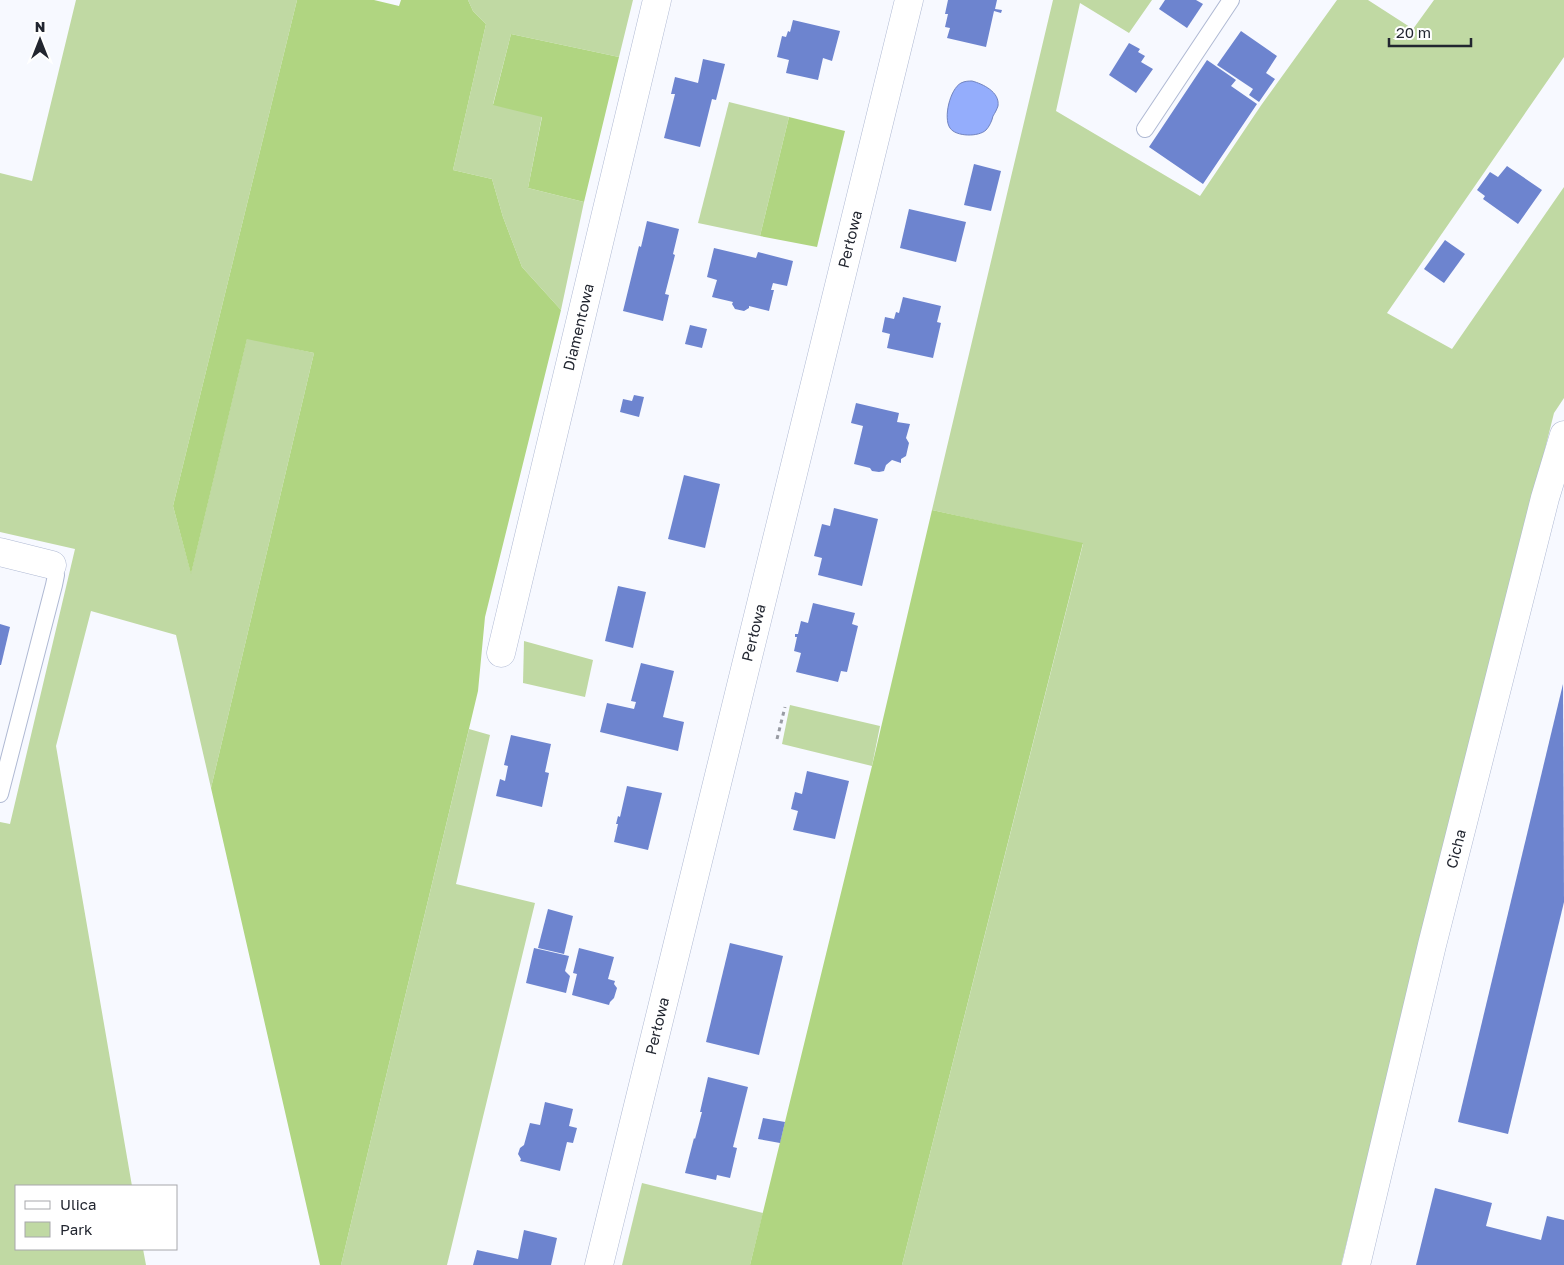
<svg xmlns="http://www.w3.org/2000/svg" width="1564" height="1265" viewBox="0 0 1564 1265" font-family="'Golos Text',sans-serif">
  <style>
    .green { fill: #c0d9a3 }
    .forest { fill: #b0d581 }
    .water { fill: #94adfc; stroke: #7284bf }
    .building { fill: #6d84cf }
    .lines { fill: none; stroke-linecap: round; stroke-linejoin: round }
    .service-casing { stroke: #afb9d3; stroke-width: 18 }
    .minor-casing { stroke: #afb9d3; stroke-width: 29 }
    .path { stroke: #989ba3; stroke-width: 3; stroke-dasharray: 4 4; stroke-linecap: butt }
    .service { stroke: #fff; stroke-width: 16 }
    .minor { stroke: #fff; stroke-width: 28 }
    .labels { text-anchor: middle; stroke-width: 4; stroke-linejoin: round; paint-order: stroke }
    .street-label { font-size: 15px; fill: #222630; stroke: #fff }
  </style>
  <rect width="100%" height="100%" fill="#f7f9ff"/>
  <!-- green -->
  <g class="green">
    <polygon points="76,0 297,0 173,506 191,573 247,338 314,353 211,788 176,635 91,611 56,746 132,1186 16,1186 16,1249 143,1249 146,1265 0,1265 0,822 10,824 75,549 0,532 0,173 32,181"/>
    <polygon points="468,0 633,0 619,57 511,34 493,104 542,116 528,188 584,202 561,310 522,267 503,217 492,179 453,170 486,24 473,11"/>
    <polygon points="1053,0 1152,0 1129,33 1080,3 1056,111 1200,196 1262,104 1337,0 1368,0 1413,29 1434,0 1564,0 1564,57 1387,313 1452,349 1564,187 1564,398 1554,413 1341,1265 902,1265 1083,544 932,510"/>
    <polygon points="729,102 789,117 760,236 698,223"/>
    <polygon points="524,641 593,660 585,697 523,683"/>
    <polygon points="790,705 880,726 872,766 782,744"/>
    <polygon points="469,729 490,735 456,884 535,903 447,1265 341,1265"/>
    <polygon points="642,1183 763,1213 750,1265 622,1265"/>
  </g>
  <!-- forest -->
  <g class="forest">
    <polygon points="297,0 374,0 399,6 401,0 468,0 473,11 486,24 453,170 492,179 503,217 522,267 561,310 485,617 478,691 341,1265 320,1265 211,788 314,353 247,339 191,574 173,506"/>
    <polygon points="511,34 619,57 584,202 528,188 542,117 493,105"/>
    <polygon points="789,117 845,131 817,247 760,236"/>
    <polygon points="932,510 1083,543 902,1265 750,1265 872,766"/>
  </g>
  <!-- water -->
  <path class="water" d="M972,81C983,84 1000,92 998,106C997,109 995,113 993,116C992,121 989,127 986,130C979,137 956,137 950,128C943,118 950,89 961,83C965,81 969,81 972,81Z"/>
  <!-- building -->
  <g class="building">
    <polygon points="948,0 997,0 995,9 1002,10 1001,13 994,11 986,47 947,38 950,28 945,27 948,14 945,14"/>
    <polygon points="1165,0 1196,0 1203,4 1187,28 1159,9"/>
    <polygon points="793,20 840,31 832,61 823,58 818,80 786,73 789,60 777,57 782,36 786,37 788,31 790,32"/>
    <polygon points="1241,31 1277,56 1266,73 1275,79 1259,102 1249,95 1253,89 1217,65"/>
    <polygon points="1129,43 1140,49 1138,52 1145,56 1141,62 1153,69 1136,93 1109,75"/>
    <polygon points="703,59 725,64 716,100 712,99 700,147 664,138 675,94 671,94 675,77 698,83"/>
    <polygon points="1207,60 1236,80 1231,86 1257,104 1203,184 1149,147"/>
    <polygon points="974,164 1001,171 991,211 964,205"/>
    <polygon points="1507,166 1542,190 1518,224 1483,199 1485,196 1477,190 1490,172 1498,177"/>
    <polygon points="909,209 966,222 956,262 900,248"/>
    <polygon points="647,221 679,229 673,254 675,255 665,294 669,295 663,321 623,311 639,246 641,247"/>
    <polygon points="1445,240 1465,254 1444,283 1424,269"/>
    <polygon points="714,248 756,258 758,252 793,261 787,286 773,283 771,290 774,290 769,311 749,306 749,308 744,311 735,309 732,304 733,302 712,297 717,280 707,277"/>
    <polygon points="903,297 941,306 937,322 941,323 933,358 887,348 890,334 882,332 885,317 894,319 896,312 899,313"/>
    <polygon points="690,325 707,329 702,348 685,344"/>
    <polygon points="634,395 644,397 639,417 620,412 623,399 632,401"/>
    <polygon points="856,403 899,413 897,422 910,424 906,438 909,443 906,456 901,459 901,463 892,460 886,465 884,471 879,472 872,471 870,468 854,464 863,426 851,423"/>
    <polygon points="684,475 720,484 705,548 668,539"/>
    <polygon points="834,508 878,519 862,586 818,575 822,558 814,556 822,524 830,526"/>
    <polygon points="618,586 646,592 633,648 605,641"/>
    <polygon points="813,603 855,613 852,624 858,626 847,672 841,671 838,682 796,672 801,653 794,651 797,637 795,637 795,634 798,634 801,621 808,623"/>
    <polygon points="0,624 10,627 1,665 0,665"/>
    <polygon points="641,663 674,671 663,717 684,722 678,751 600,732 607,703 634,709 636,702 631,701"/>
    <polygon points="1563,684 1564,902 1508,1134 1458,1122"/>
    <polygon points="511,735 551,744 545,772 549,773 542,807 496,796 500,779 505,781 508,766 504,765"/>
    <polygon points="807,771 849,781 835,839 793,830 798,811 791,809 795,792 802,794"/>
    <polygon points="627,786 662,793 648,850 614,842 618,824 616,824 618,816 620,817"/>
    <polygon points="548,909 573,916 564,954 538,948"/>
    <polygon points="730,943 783,956 759,1055 706,1042"/>
    <polygon points="534,948 569,956 565,971 570,976 566,993 526,983"/>
    <polygon points="579,948 614,957 608,979 615,981 614,984 617,988 614,998 610,1002 609,1005 572,995 577,974 573,973"/>
    <polygon points="708,1077 748,1087 733,1147 737,1148 730,1178 717,1175 716,1180 685,1173 694,1138 695,1139 702,1112 700,1112"/>
    <polygon points="545,1102 573,1109 569,1126 577,1128 573,1143 567,1142 560,1171 520,1161 521,1159 518,1154 520,1148 524,1145 530,1123 540,1125"/>
    <polygon points="763,1118 785,1122 780,1143 758,1139"/>
    <polygon points="1435,1188 1492,1203 1486,1226 1541,1240 1547,1216 1564,1220 1564,1265 1416,1265"/>
    <polygon points="524,1230 557,1238 551,1265 473,1265 477,1250 518,1259"/>
  </g>
  <g class="lines">
    <defs>
      <g id="service">
        <polyline points="1145,129 1231,0"/>
        <polyline points="0,794 54,585 56,575 52,565"/>
      </g>
      <g id="minor">
        <polyline points="0,552 52,565"/>
        <path id="s1" d="M501,653L657,0"/>
        <path id="s2" d="M599,1265L909,0"/>
        <path id="s3" d="M1356,1265L1432,945L1545,498L1564,435"/>
      </g>
    </defs>
    <!-- service casing -->
    <use href="#service" class="service-casing"/>
    <!-- minor casing -->
    <use href="#minor" class="minor-casing"/>
    <!-- path -->
    <polyline class="path" points="777,739 785,707"/>
    <!-- service -->
    <use href="#service" class="service"/>
    <!-- minor -->
    <use href="#minor" class="minor"/>
  </g>
  <g class="labels">
    <!-- street labels -->
    <g class="street-label">
      <text dy="5" stroke="none"><textPath href="#s2" startOffset="1056">Perłowa</textPath></text>
      <text dy="5" stroke="none"><textPath href="#s1" startOffset="335">Diamentowa</textPath></text>
      <text dy="5" stroke="none"><textPath href="#s2" startOffset="651">Perłowa</textPath></text>
      <text dy="5" stroke="none"><textPath href="#s3" startOffset="428">Cicha</textPath></text>
      <text dy="5" stroke="none"><textPath href="#s2" startOffset="246">Perłowa</textPath></text>
    </g>
  </g>
  <!-- legend -->
  <rect x="15" y="1185" width="162" height="65" fill="#ffffff" stroke="#a7a8ac"/>
  <rect x="25" y="1201" width="25" height="8" fill="#ffffff" stroke="#a7a8ac"/>
  <text x="60" y="1210" font-size="15" fill="#222630">Ulica</text>
  <rect x="25" y="1222" width="25" height="15" fill="#c0d9a3" stroke="#a7a8ac"/>
  <text x="60" y="1235" font-size="15" fill="#222630">Park</text>
  <!-- north arrow -->
  <g transform="translate(40 40)" stroke="#ffffff" stroke-width="4" paint-order="stroke">
  <path d="M0-4L9 19L0 12L-9 19Z" fill="#222630"/>
  <text y="-8" font-size="14" font-weight="bold" text-anchor="middle" fill="#222630">N</text>
  </g>
  <!-- scale -->
  <path d="M1389 38v8h82v-8" fill="none" stroke="#222630" stroke-width="2.5"/>
  <text x="1396" y="38" font-size="15" fill="#222630" stroke="#ffffff" stroke-width="4" paint-order="stroke">20 m</text>
</svg>
